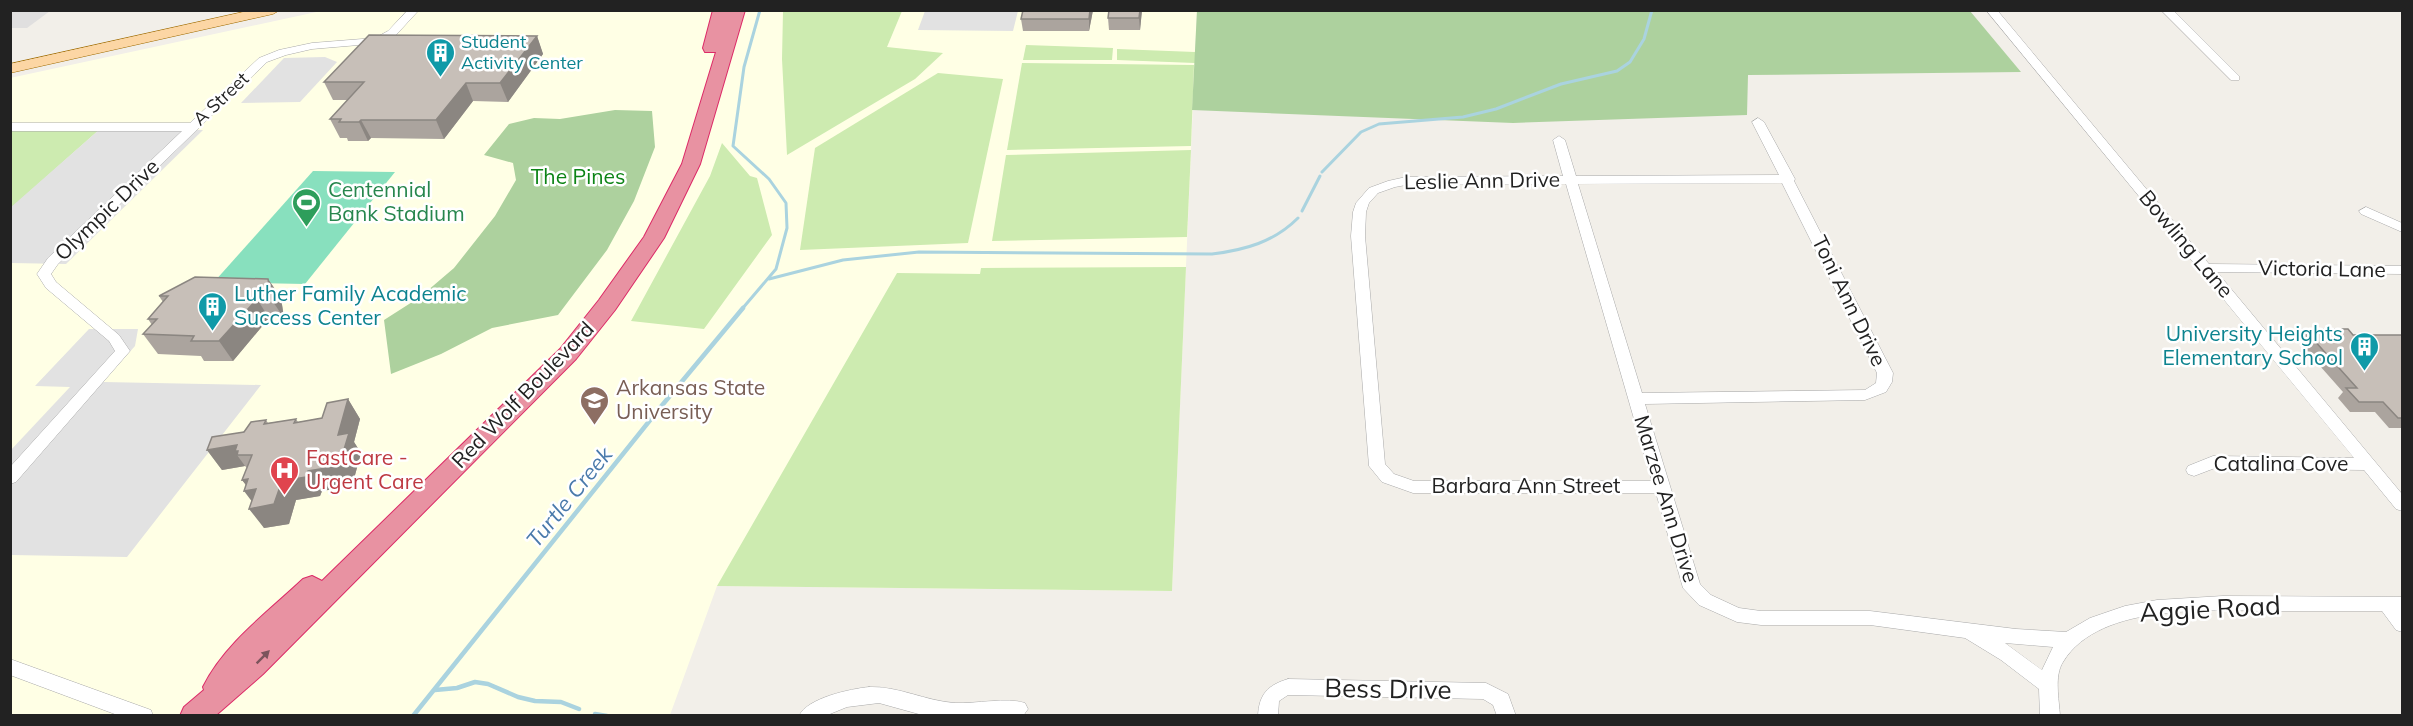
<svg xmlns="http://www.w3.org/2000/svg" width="2413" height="726" viewBox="0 0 2413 726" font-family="Mulish,sans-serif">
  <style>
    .residential { fill: #e0dfdf }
    .education { fill: #ffffe5 }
    .grass { fill: #cdebb0 }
    .forest { fill: #add19e }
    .pitch { fill: #88e0be }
    .parking { fill: #e2e2e2 }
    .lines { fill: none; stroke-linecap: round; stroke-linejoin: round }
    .stream-far1 { stroke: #aad3df; stroke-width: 3 }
    .stream { stroke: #aad3df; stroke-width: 4.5 }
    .minor-casing { stroke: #a9a9a9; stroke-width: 1 }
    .major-casing { stroke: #a06b00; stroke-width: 1 }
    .highway-casing { stroke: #dc2a67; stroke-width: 2 }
    .minor { fill: #fff; fill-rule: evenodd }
    .major { fill: #fcd6a4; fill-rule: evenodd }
    .highway { fill: #e892a2; fill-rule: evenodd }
    .wall { fill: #aba49e }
    .shaded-wall { fill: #8b8681 }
    .building { fill: #c7bfb8; stroke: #8b8681; stroke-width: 1.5 }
    .oneway { fill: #7b545c }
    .labels { text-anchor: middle; stroke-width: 5; stroke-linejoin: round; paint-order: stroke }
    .far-culture-label { font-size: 18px; fill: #0d838f; stroke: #fff; text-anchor: start }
    .far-street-label { font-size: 18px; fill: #222; stroke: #fff }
    .park-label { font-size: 21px; fill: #0c8416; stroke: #fff }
    .street-label { font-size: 21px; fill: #222; stroke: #fff }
    .leisure-label { font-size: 21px; fill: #27864d; stroke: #fff; text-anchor: start }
    .culture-label { font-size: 21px; fill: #0d838f; stroke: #fff; text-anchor: start }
    .education-label { font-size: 21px; fill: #785e54; stroke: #fff; text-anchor: start }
    .health-label { font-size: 21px; fill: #be3a42; stroke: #fff; text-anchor: start }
    .water-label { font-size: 22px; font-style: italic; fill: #4a7aab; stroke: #fff }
    .near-street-label { font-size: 26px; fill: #222; stroke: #fff }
  </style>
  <rect width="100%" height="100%" fill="#f2efe9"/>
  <!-- residential -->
  <polygon class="residential" points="11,10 50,10 50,11 27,28 11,28"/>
  <!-- education -->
  <polygon class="education" points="321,11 1197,11 1172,591 717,586 670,715 11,715 10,78"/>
  <!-- grass -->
  <g class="grass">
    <polygon points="783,11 902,11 887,47 943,53 915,79 787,155 782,59"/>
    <polygon points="1026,45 1113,48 1112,60 1023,60"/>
    <polygon points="1117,49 1195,52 1195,63 1117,60"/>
    <polygon points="1022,63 1194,65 1191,146 1007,150"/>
    <polygon points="938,73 1003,79 968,243 800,250 815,148"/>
    <polygon points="11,129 100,129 11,208"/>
    <polygon points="722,143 750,176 757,178 772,235 704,329 631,321 710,176"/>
    <polygon points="1191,150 1187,237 992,241 1006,155"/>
    <polygon points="1186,267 1172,591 717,586 897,273 980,274 981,268"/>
  </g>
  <!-- forest -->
  <g class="forest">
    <polygon points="1197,10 1970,11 2021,72 1748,75 1747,115 1513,123 1192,110"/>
    <polygon points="615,110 652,111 655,147 634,201 607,250 558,315 492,328 441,354 391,374 384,320 420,297 454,268 495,216 516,180 513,163 484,155 509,124 534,118 560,119"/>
  </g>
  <!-- pitch -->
  <polygon class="pitch" points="313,171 395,172 305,284 214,282"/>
  <!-- parking -->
  <g class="parking">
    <polygon points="925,11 925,10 1018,11 1013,31 918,30"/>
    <polygon points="325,57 337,62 300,102 241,103 284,58"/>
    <polygon points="100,129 203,130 66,264 11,263 10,208"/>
    <polygon points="89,329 138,329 135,346 103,382 261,385 127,557 11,555 10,451 70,387 35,386"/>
  </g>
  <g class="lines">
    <!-- stream-far1 -->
    <g class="stream-far1">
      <polyline points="1322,172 1361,132 1379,124 1463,117 1496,109 1561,84 1617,71 1630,62 1644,39 1652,10"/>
      <polyline points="1302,211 1320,176"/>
      <path d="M769,279L843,260L919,252L1212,254C1245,250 1274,242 1298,218"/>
      <polyline points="742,309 776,269 787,228 786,203 769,179 733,146 744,67 760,10"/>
    </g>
    <!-- stream -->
    <g class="stream">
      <polyline points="435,690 457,688 475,682 488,684 518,697 535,701 561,702 579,709"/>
      <polyline points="595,714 607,716"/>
      <polyline points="413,716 659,409 743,308"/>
    </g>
    <defs>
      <g id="minor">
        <polygon points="408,10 419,10 396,35 382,43 312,49 286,55 267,62 58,264 51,274 56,282 119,335 130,351 16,482 10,484 10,467 115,351 109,341 46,288 37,274 48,258 182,131 10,131 10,123 190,123 259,58 279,50 312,43 375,38 388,31"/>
        <polygon points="1986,10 1997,10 2209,264 2402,266 2402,274 2217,272 2402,494 2402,511 2396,509 2364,470 2215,468 2194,476 2188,474 2186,470 2188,466 2213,456 2354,458"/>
        <polygon points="2161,10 2173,10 2239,76 2239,80 2231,80"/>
        <path d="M1758,118L1764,122L1795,179L1794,181L1893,373L1892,382L1886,392L1865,400L1645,404L1700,584L1711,595L1739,608L1761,611H1870L2016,629L2066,632L2090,618L2125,606L2157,600L2223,596L2402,597V632L2396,630L2382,611C2347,611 2312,611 2277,611C2216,611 2100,601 2063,662C2054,676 2059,699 2060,716H2040L2039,689L2001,660L1965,638L1870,625H1761L1737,622L1699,605L1683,588L1656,493H1413L1382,482L1369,466L1351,236L1353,212L1356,203L1369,188L1388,181L1406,177L1563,176L1553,140L1559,136L1565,140L1576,176L1779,175L1752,122ZM1782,183L1877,373L1876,383L1865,390L1642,393L1578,184ZM1566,184L1652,481H1414L1394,474L1385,464L1365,236L1366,212L1369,203L1378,193L1395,187L1406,185ZM2005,643L2053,647L2042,670Z"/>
        <polygon points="2366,207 2402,223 2402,232 2361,214 2359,211"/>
        <polygon points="10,659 151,710 153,716 120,716 10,675"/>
        <path d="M1288,679L1486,683L1508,694L1516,716H1497L1493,705L1483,699L1288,695L1279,701L1278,716H1258C1259,694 1268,685 1288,679Z"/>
        <path d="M869,687C899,686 925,701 955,703C975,704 1008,697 1025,703L1028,709L1023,716H926L879,703L847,707L825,716H799C807,698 850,689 869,687Z"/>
      </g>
      <polygon id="major" points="252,10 280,10 273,14 10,73 10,64"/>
      <path id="highway" d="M713,10H745L700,164L664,238L615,310L576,359L263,674L215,716H180L184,707L204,690L203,687C224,644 268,612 303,579L312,576L322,581L560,349L599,300L644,237L682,164L716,52H705L703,48Z"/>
    </defs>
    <!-- minor casing -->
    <use href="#minor" class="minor-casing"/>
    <!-- major casing -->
    <use href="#major" class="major-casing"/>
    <!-- highway casing -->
    <use href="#highway" class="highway-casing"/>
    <!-- minor -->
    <use href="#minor" class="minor"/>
    <!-- major -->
    <use href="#major" class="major"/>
    <!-- highway -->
    <use href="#highway" class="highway"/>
  </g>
  <!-- wall -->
  <g class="wall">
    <polygon points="1023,10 1093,10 1089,31 1023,31 1021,19"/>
    <polygon points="1109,10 1142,10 1140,30 1109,30 1108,18"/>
    <polygon points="537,36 543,54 508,102 473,101 444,139 371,138 368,141 348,141 347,138 340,138 330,119 348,100 333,100 324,82"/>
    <polygon points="268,279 281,298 284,318 269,318 233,361 204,361 201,356 158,354 143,334 152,325 148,319 163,302 159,296"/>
    <polygon points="2304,329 2353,335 2403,335 2403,428 2389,428 2375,412 2350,412 2338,398 2343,392 2297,340"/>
    <polygon points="348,399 360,419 354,442 361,453 352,486 322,491 320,496 296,500 289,524 264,528 252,501 246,485 242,480 247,468 245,466 222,470 207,450 266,420 268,423 296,419 298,422 322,418"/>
  </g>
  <!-- shaded-wall -->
  <g class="shaded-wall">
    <polygon points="1090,10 1093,10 1089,31 1089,19"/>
    <polygon points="1140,10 1142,10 1140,30 1139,18"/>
    <polygon points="537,36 543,54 508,102 500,83"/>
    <polygon points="466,83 473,101 444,139 436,120"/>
    <polygon points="361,120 371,138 368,141 359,122"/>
    <polygon points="268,279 281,298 284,318 271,299"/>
    <polygon points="257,299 269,318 233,361 219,341"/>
    <polygon points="348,399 360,419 354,442 361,453 352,486 322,491 320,496 296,500 289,524 264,528 249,509 256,507 244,491 250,490 242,480 308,471 338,435"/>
    <polygon points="237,445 244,455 237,455 245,466 222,470 207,450"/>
  </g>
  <!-- building -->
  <g class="building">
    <polygon points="1023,10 1090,10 1089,19 1021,19"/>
    <polygon points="1109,10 1140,10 1139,18 1108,18"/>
    <polygon points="369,35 537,36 500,83 466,83 436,120 361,120 359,122 339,122 341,119 330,119 364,82 324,82"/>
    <polygon points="195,277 268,279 271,299 257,299 219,341 191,341 194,336 143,334 157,319 148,319 168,296 159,296"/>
    <polygon points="2304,329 2348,329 2353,335 2403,335 2403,418 2398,418 2383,402 2359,402 2346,388 2357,388"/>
    <polygon points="348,399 338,435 349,433 339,466 308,471 306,477 282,481 274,504 249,509 256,489 244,491 248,479 242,480 252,455 237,455 238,451 235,451 237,445 207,450 212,437 244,432 251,422 266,420 264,424 296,419 294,423 322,418 327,403"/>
  </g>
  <!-- one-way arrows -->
  <defs><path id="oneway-solid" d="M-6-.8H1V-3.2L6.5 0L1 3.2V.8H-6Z" transform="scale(1.5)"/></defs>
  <use class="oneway" href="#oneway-solid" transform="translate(263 657) rotate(-45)"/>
  <!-- icons -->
  <defs>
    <symbol id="building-pin" viewBox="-11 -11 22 30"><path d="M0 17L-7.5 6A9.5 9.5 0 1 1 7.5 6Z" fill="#0f9aa8" stroke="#fff"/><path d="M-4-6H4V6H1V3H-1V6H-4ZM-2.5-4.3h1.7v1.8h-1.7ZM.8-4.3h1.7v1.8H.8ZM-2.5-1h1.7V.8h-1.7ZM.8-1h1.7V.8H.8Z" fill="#fff"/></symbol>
    <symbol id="stadium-pin" viewBox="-11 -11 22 30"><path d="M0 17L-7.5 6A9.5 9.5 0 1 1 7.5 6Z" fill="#2e9e5b" stroke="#fff"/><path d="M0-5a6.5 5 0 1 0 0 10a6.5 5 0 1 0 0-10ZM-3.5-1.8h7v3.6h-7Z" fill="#fff"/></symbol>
    <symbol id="university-pin" viewBox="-11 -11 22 30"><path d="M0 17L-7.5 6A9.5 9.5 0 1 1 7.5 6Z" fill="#8d6e63" stroke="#fff"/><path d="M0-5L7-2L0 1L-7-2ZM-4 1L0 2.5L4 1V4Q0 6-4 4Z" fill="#fff"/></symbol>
    <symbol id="hospital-pin" viewBox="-11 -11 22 30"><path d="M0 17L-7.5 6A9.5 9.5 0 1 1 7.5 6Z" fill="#e0444e" stroke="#fff"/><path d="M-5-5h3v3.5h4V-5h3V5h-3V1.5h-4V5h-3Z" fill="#fff"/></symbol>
  </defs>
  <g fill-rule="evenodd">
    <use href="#building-pin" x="424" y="36" width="33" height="45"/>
    <use href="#stadium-pin" x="290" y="186" width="33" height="45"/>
    <use href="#building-pin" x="196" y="290" width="33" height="45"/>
    <use href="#building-pin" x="2348" y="330" width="33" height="45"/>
    <use href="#university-pin" x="578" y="384" width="33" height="45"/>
    <use href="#hospital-pin" x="268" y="454" width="33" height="45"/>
  </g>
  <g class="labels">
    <!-- far-culture labels -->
    <g class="far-culture-label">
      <text x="461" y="48">Student<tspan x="461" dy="21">Activity Center</tspan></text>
    </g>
    <!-- far-street labels -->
    <g class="far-street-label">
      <text transform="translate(221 99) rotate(-43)" y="6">A Street</text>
    </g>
    <!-- park labels -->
    <g class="park-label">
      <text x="578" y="184">The Pines</text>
    </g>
    <!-- street labels -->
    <g class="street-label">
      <text transform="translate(1482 181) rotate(-1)" y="7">Leslie Ann Drive</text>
      <text transform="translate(107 210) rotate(-44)" y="7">Olympic Drive</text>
      <text transform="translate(2186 244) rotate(50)" y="7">Bowling Lane</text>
      <text transform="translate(2322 269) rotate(1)" y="7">Victoria Lane</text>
      <text transform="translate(1849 301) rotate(64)" y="7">Toni Ann Drive</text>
      <text transform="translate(523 395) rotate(-46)" y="7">Red Wolf Boulevard</text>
      <text x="2281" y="471">Catalina Cove</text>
      <text x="1526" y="493">Barbara Ann Street</text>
      <text transform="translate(1666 499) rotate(73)" y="7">Marzee Ann Drive</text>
    </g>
    <!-- leisure labels -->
    <g class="leisure-label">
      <text x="328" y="197">Centennial<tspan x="328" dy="24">Bank Stadium</tspan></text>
    </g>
    <!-- culture labels -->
    <g class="culture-label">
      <text x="234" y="301">Luther Family Academic<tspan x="234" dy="24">Success Center</tspan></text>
      <text x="2343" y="341" text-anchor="end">University Heights<tspan x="2343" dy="24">Elementary School</tspan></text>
    </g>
    <!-- education labels -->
    <g class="education-label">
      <text x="616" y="395">Arkansas State<tspan x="616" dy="24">University</tspan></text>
    </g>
    <!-- health labels -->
    <g class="health-label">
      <text x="306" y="465">FastCare -<tspan x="306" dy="24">Urgent Care</tspan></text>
    </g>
    <!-- water labels -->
    <g class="water-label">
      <text transform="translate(569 497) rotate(-51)" y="8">Turtle Creek</text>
    </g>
    <!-- near-street labels -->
    <g class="near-street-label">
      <text transform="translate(2210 609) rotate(-3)" y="9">Aggie Road</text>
      <text transform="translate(1388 689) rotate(1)" y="9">Bess Drive</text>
    </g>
  </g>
  <!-- border -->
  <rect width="2413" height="726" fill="none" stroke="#222222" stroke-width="24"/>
</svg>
